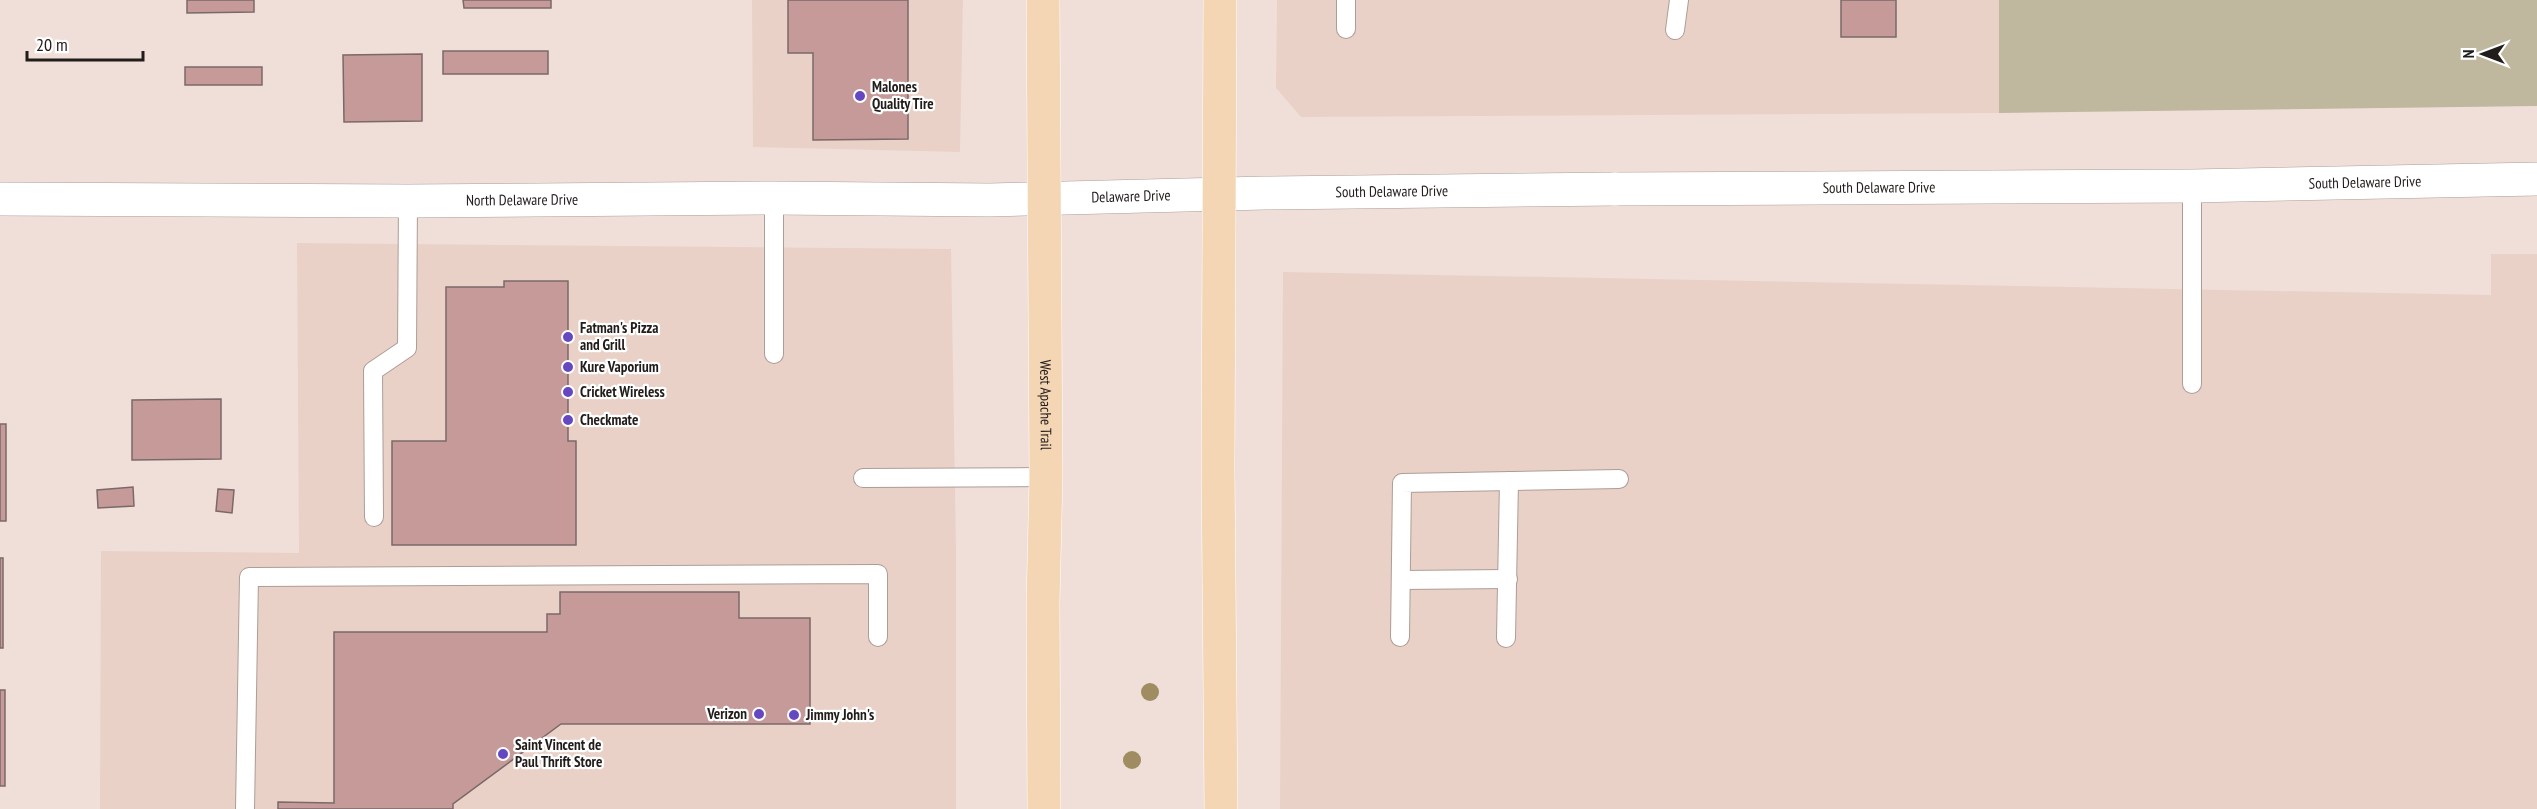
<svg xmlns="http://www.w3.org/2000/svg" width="2537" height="809" viewBox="0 0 2537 809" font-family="'PT Sans Narrow',sans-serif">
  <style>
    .built { fill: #ead1c7 }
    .green { fill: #bfb79e }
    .building { fill: #c69a98; stroke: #7a6968; stroke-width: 1.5 }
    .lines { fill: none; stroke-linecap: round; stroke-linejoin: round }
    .service-casing { stroke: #ad9d96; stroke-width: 20 }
    .minor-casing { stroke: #ad9d96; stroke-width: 34 }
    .tertiary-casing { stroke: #ad9d96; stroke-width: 34 }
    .primary-casing { stroke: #fff; stroke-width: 34 }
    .service { stroke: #fff; stroke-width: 18 }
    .minor { stroke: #fff; stroke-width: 33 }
    .tertiary { stroke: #fff; stroke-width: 33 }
    .primary { stroke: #f4d5b4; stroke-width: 33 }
    .tree { fill: #9f8c61 }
    .poi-dot { fill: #6548c1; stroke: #fff; stroke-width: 2 }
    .labels { text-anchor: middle; stroke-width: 4.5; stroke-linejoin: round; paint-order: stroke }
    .poi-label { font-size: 15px; font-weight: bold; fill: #221c1a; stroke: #fff; text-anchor: start }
    .street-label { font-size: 15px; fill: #221c1a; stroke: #fff }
  </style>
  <rect width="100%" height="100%" fill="#f0dfd8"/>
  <!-- built -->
  <g class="built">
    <polygon points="752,0 963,0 960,152 753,147"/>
    <polygon points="1277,0 1999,0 1999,113 1301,117 1276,88"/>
    <polygon points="297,243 951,249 956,549 956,809 100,809 101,551 299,553"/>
    <polygon points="2491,254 2537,254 2537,809 1280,809 1283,272 2491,295"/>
  </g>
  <!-- green -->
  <polygon class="green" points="1999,0 2537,0 2537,106 1999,113"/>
  <!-- building -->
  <g class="building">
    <polygon points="187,0 254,0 254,12 187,13"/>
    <polygon points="463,0 551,0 551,8 464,8"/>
    <polygon points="788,0 908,0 908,139 813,140 813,53 788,53"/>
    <rect x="1841" y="0" width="55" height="37"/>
    <rect x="443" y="51" width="105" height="23"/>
    <polygon points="422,54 422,121 344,122 343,55"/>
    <rect x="185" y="67" width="77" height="18"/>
    <polygon points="504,281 568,281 568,441 576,441 576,545 392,545 392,441 446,441 446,287 504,287"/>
    <polygon points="221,399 221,459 132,460 132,400"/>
    <rect x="0" y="424" width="6" height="97"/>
    <polygon points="133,487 134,506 98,508 97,490"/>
    <polygon points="218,489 234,490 232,513 216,511"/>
    <rect x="0" y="558" width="3" height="90"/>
    <polygon points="560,592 739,592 739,618 810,618 810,724 561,724 453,804 453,809 278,809 278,802 334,803 334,632 547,632 547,614 560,614"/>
    <rect x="0" y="690" width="5" height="96"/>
  </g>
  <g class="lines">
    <defs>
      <g id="service">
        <polyline points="1346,0 1346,29"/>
        <polyline points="1675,30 1679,0"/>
        <polyline points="2192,186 2192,384"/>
        <polyline points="774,198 774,354"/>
        <polyline points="863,478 1046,477"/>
        <polyline points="374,517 373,371 407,348 408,201"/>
        <polyline points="1401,580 1508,579"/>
        <polyline points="1400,637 1402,483 1619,479"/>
        <polyline points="1506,638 1509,481"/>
        <polyline points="245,809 249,577 878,574 878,637"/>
      </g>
      <g id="minor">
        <path id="s1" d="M1615,189L2192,186L2537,179"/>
      </g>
      <g id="tertiary">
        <path id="s2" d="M0,199L408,201L774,198L990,200L1265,193L1615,189"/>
      </g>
      <g id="primary">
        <path id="s3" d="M1043,0L1046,477L1043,603L1044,809"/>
        <polyline points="1220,0 1218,468 1221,809"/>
      </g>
    </defs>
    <!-- service casing -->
    <use href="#service" class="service-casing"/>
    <!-- minor casing -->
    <use href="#minor" class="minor-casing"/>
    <!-- tertiary casing -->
    <use href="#tertiary" class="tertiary-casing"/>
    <!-- primary casing -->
    <use href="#primary" class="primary-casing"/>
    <!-- service -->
    <use href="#service" class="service"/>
    <!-- minor -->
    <use href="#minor" class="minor"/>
    <!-- tertiary -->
    <use href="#tertiary" class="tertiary"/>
    <!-- primary -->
    <use href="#primary" class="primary"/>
  </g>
  <!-- trees -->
  <g class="tree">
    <circle cx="1150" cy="692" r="9"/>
    <circle cx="1132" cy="760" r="9"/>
  </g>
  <!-- markers -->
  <g class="poi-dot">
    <circle cx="860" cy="96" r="6"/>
    <circle cx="568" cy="337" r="6"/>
    <circle cx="568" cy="367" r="6"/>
    <circle cx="568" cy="392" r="6"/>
    <circle cx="568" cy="420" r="6"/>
    <circle cx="759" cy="714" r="6"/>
    <circle cx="794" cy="715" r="6"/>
    <circle cx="503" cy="754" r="6"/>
  </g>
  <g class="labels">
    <!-- poi labels -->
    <g class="poi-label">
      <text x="872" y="92">Malones<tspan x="872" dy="17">Quality Tire</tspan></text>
      <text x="580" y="333">Fatman's Pizza<tspan x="580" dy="17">and Grill</tspan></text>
      <text x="580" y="372">Kure Vaporium</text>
      <text x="580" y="397">Cricket Wireless</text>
      <text x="580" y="425">Checkmate</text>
      <text x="747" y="719" text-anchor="end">Verizon</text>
      <text x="806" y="720">Jimmy John's</text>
      <text x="515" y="750">Saint Vincent de<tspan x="515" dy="17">Paul Thrift Store</tspan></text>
    </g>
    <!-- street labels -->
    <g class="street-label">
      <text dy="5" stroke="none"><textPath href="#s1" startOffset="750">South Delaware Drive</textPath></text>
      <text dy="5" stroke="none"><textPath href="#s1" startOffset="264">South Delaware Drive</textPath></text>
      <text dy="5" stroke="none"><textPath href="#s2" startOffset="1392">South Delaware Drive</textPath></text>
      <text dy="5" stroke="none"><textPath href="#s2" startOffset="1131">Delaware Drive</textPath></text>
      <text dy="5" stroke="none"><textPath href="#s2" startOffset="522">North Delaware Drive</textPath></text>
      <text dy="5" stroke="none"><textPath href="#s3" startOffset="405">West Apache Trail</textPath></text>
    </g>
  </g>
  <!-- north arrow -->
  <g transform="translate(2483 54) rotate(270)" stroke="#ffffff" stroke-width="4.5" paint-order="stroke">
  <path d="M0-4.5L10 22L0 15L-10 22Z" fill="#221c1a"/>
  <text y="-9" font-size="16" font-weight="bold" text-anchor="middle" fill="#221c1a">N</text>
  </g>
  <!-- scale -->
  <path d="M27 51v9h116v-9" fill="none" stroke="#221c1a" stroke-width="3"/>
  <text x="36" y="51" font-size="18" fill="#221c1a" stroke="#ffffff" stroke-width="4.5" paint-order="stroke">20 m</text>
</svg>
